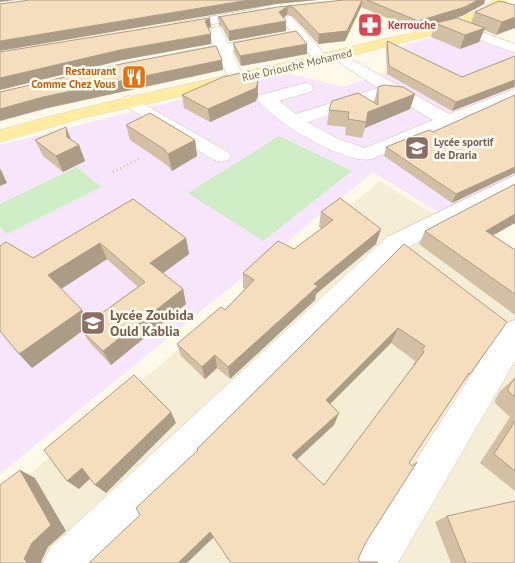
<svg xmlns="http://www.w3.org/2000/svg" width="515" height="563" viewBox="0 0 515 563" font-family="'PT Sans',sans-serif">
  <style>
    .residential { fill: #f6edd6 }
    .education { fill: #f6e5fb }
    .green { fill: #ceedc5 }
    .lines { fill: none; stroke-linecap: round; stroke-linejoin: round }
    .minor-casing { stroke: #d2c3ac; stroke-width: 1 }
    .major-casing { stroke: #ddd7d0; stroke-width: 1 }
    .path { stroke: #dbc1a0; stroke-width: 2.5; stroke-dasharray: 1 3; stroke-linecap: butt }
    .minor { fill: #fff; fill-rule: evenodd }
    .major { fill: #ffec9e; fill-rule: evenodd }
    .wall { fill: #d3bfa3; fill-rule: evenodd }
    .shaded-wall { fill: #ac9b85 }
    .building { fill: #f5debe; stroke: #ac9b85; fill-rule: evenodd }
    .labels { text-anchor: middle; stroke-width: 5; stroke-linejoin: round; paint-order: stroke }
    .far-health-label { font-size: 11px; font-weight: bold; fill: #be3a42; stroke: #fffcf0; text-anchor: start }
    .far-street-label { font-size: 11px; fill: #7b6449; stroke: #fffcf0 }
    .far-food-label { font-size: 11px; font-weight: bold; fill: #c56008; stroke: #fffcf0; text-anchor: end }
    .far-education-label { font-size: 11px; font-weight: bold; fill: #785e54; stroke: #fffcf0; text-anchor: start }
    .education-label { font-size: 14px; font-weight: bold; fill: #785e54; stroke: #fffcf0; text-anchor: start }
  </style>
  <rect width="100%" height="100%" fill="#fef9e8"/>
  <!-- residential -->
  <polygon class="residential" points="380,181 515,265 515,563 0,563 0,499"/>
  <!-- education -->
  <polygon class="education" points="470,26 515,44 515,196 459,225 373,172 0,474 0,145 287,73 343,87 398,69 386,51"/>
  <!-- green -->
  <g class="green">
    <polygon points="279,136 352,171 263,241 188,193"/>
    <polygon points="77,167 101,187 7,234 0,226 0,204"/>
  </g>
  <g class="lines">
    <defs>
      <g id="minor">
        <polygon points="0,0 8,0 4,6 0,7"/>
        <polygon points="264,0 276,0 322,51 324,54 322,57 312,57"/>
        <polygon points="255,9 261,13 259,16 174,31 167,27 174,23"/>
        <polygon points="453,21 515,44 515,53 448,28 446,25 448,22"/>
        <polygon points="215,27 220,28 228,43 270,36 277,40 275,43 232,51 242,73 234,78 226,73 218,54 182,60 177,59 175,56 177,53 214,46 208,31"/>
        <path d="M337,51L449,114L515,89V100L372,159C347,166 272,121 257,99L260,95L305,83L311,84L313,88L311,92L279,101L296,114L378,88L332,58L330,55ZM390,95L433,120L365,148L336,138L308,122Z"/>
        <polygon points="130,96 228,152 231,156 228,160 221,162 214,160 124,105 121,101 124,97"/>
        <polygon points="515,175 515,191 405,249 95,563 43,563 50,548 387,237"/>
        <polygon points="515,320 515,361 398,563 352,563 359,548 504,324"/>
      </g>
      <path id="major" d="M494,0H507L487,17L458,28L265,78L86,117L0,142V130C118,96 239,75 358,45C402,34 456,28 494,0Z"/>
    </defs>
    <!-- minor casing -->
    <use href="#minor" class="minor-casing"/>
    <!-- major casing -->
    <use href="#major" class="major-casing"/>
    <!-- path -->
    <polyline class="path" points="113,172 141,158"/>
    <!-- minor -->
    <use href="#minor" class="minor"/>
    <!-- major -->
    <use href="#major" class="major"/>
  </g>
  <!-- wall -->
  <g class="wall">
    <polygon points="344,0 485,0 484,4 462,16 444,21 471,23 475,12 515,5 496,35 484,30 479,42 460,49 431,37 435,24 415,30 361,7 345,41 318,44 293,17 287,15 284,18 286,31 229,41 222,27 219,26 218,17 278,7"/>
    <polygon points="387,41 462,77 515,56 515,88 514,87 452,111 387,74 386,49"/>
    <polygon points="233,43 307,54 241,66 234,52"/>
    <polygon points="378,87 415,94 410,109 365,128 362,138 345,135 346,127 327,125 329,110 374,102"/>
    <polygon points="182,95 258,95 256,101 210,122 184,108"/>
    <polygon points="515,95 515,174 514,173 452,203 384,156 386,147 433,132"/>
    <polygon points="126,125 195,140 197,156 172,171 167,165 130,140"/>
    <polygon points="71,139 79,145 85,161 63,172 43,156 35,140"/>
    <polygon points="515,184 515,223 493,235 515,250 515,315 419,244 425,231"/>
    <path d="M133,199L186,238L189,254L163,273L183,289L186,304L111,365L90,343L82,331L32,368L33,258ZM107,259L138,287L89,322L61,289Z"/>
    <polygon points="321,212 376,244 316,294 315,300 230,379 217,368 205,379 181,356 177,344 225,310 245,289 243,288 243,273 294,249 322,229 319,227"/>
    <path d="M404,244L470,374L461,385L409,463L366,542L231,563L214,537L140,515L198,451L197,449ZM391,343L415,361L413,365L414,366L324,485L296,459L334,425L330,404Z"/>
    <polygon points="515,378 515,491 480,463 510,417 495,403 495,400 500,391"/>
    <polygon points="447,516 515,563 451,563 435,522"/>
  </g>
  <!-- shaded-wall -->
  <g class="shaded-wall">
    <polygon points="0,0 15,0 0,2"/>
    <polygon points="249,0 318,0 277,4 0,51 0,41"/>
    <polygon points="362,0 361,7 345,41 318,44 319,34"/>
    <polygon points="478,0 485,0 484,4 462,16 415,30 418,21"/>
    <polygon points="288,6 287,15 279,21 279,12"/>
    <polygon points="515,17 515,28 496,35 502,22"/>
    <polygon points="210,18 211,27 206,30 205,21"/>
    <polygon points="286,21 286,31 229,41 229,31"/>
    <polygon points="485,28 479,42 460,49 465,35"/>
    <polygon points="211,34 211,44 123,60 0,90 0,78 120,50"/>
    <polygon points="307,44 307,54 241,66 240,56"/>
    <polygon points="222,60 223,70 48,108 0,121 0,109 43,97"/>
    <polygon points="515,80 514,87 452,111 456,102"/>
    <polygon points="258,82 258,95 256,101 210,122 208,109"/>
    <polygon points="415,94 410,109 365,128 368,112"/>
    <polygon points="66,127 72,142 79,145 85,161 63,172 56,156 67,137"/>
    <polygon points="195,140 197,156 172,171 168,154"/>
    <polygon points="515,167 515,172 514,173 452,203 456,194"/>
    <polygon points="0,168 7,183 0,186"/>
    <polygon points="515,214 515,223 478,244 486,231"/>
    <polygon points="381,229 376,244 316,294 315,300 230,379 228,367 314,284"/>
    <polygon points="186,238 189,254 155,279 150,263"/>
    <polygon points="100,243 107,259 58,291 48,275"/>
    <polygon points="183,289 186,304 111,365 103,351"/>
    <polygon points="82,310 91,325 80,329 82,331 32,368 19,354"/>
    <polygon points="398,328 391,343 322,412 326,400"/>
    <polygon points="215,355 217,368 205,379 202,367"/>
    <polygon points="171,412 176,423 106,493 95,485"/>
    <polygon points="339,413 334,425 290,466 292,455"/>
    <polygon points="82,468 93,476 79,489 67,481"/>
    <polygon points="20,470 35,478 66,531 48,547 41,562 42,563 25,563"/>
    <polygon points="210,532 214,537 187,563 178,563"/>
  </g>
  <!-- building -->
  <g class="building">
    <polygon points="30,0 249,0 0,41 0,4"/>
    <polygon points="344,0 362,0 347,31 319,34 294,8 288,6 279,12 286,21 229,31 221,18 218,17 278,7"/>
    <polygon points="367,0 478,0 465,7 418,21"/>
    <polygon points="499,1 515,5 515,17 502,22 475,12"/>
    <polygon points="210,18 205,21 211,34 120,50 0,78 0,52"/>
    <polygon points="457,18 485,28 465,35 435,23"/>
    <polygon points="296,31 307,44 240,56 233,43"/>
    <polygon points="387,41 462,77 515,56 515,80 456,102 389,66"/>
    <polygon points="216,46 222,60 43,97 0,109 0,92 121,64"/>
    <polygon points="249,71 258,82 256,88 208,109 182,95 223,77"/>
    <polygon points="384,85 403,87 415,94 368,112 366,122 348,119 349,112 329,110 332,101 358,93 378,105 378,87"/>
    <polygon points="515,95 515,167 456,194 386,147 429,130 433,132"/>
    <polygon points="150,113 195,140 168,154 164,149 126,125"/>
    <polygon points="66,127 67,137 79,145 56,156 35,140"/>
    <polygon points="515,184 515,214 486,231 515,250 515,294 425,231"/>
    <polygon points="340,198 381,229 314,284 318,286 228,367 215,355 202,367 177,344 221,307 225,310 254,280 243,273 278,241 294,249 333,220 321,212"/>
    <polygon points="133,199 186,238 150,263 183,289 103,351 80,329 145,282 100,243 48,275 82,310 19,354 0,331 0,246 6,242 33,258"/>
    <path d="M404,244L507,322L470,374L469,373L409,463L412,466L417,462L366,542L358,559L360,562H378L377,563H231L210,532L178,563H89L140,515L136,508L198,450L197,449ZM398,328L425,346L422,350L424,352L324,485L292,455L339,413L326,400Z"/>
    <polygon points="134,375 171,412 95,485 82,468 67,481 44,450"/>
    <polygon points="515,378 515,397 508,391 508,388"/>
    <polygon points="515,421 515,471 494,454"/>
    <polygon points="20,470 51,525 32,543 24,559 27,562 25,563 0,563 0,485"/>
    <polygon points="515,501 515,563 466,563 447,516"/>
  </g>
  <!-- icons -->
  <defs>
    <symbol id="pharmacy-square" viewBox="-11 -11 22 22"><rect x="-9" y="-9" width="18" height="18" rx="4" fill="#e0444e" stroke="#fffcf0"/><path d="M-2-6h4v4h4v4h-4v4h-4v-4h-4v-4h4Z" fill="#fff"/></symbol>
    <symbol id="restaurant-square" viewBox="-11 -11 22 22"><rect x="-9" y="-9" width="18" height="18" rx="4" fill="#e8710a" stroke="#fffcf0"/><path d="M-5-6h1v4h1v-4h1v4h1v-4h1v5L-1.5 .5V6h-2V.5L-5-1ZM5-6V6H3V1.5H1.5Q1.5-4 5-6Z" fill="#fff"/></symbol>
    <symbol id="school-square" viewBox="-11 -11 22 22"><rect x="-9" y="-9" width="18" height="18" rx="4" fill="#8d6e63" stroke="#fffcf0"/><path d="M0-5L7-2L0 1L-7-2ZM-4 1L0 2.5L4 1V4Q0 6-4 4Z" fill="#fff"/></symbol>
  </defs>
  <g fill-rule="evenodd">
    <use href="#pharmacy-square" x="356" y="11" width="28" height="28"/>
    <use href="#restaurant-square" x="120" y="63" width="28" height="28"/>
    <use href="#school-square" x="403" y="134" width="28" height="28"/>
    <use href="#school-square" x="79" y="309" width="28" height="28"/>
  </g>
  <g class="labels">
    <!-- far-health labels -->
    <g class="far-health-label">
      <text x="388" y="29">Kerrouche</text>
    </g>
    <!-- far-street labels -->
    <g class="far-street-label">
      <text transform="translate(297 65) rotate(-13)" y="4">Rue Driouche Mohamed</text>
    </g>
    <!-- far-food labels -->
    <g class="far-food-label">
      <text x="116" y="75">Restaurant<tspan x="116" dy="13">Comme Chez Vous</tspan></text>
    </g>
    <!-- far-education labels -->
    <g class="far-education-label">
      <text x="434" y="146">Lycée sportif<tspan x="434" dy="13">de Draria</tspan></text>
    </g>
    <!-- education labels -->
    <g class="education-label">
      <text x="110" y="320">Lycée Zoubida<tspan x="110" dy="16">Ould Kablia</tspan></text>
    </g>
  </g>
</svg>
